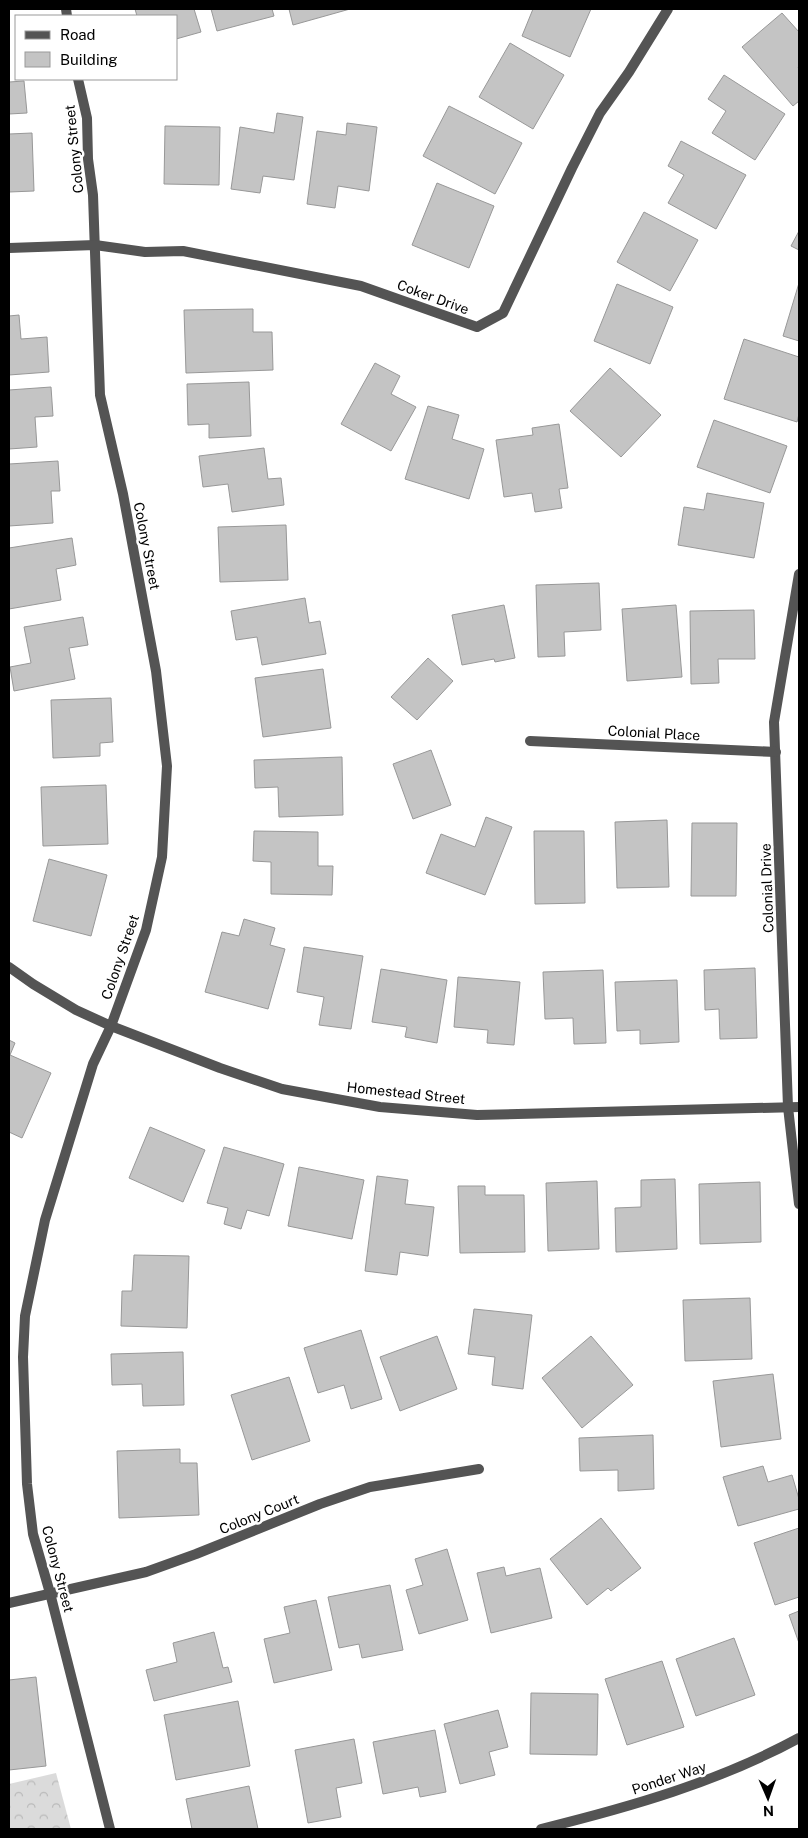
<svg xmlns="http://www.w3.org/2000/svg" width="808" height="1838" viewBox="0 0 808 1838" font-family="'Public Sans',sans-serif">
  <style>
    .forest { fill: url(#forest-crowns) }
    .building { fill: #c4c4c4; stroke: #989898 }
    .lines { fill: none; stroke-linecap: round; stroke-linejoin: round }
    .minor { stroke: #545454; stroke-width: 10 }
    .labels { text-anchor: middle; stroke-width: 5; stroke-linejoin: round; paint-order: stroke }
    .street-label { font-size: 14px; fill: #000; stroke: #fff }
  </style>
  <defs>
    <pattern id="forest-crowns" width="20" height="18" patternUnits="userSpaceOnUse" patternTransform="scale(1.25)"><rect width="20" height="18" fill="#dbdbdb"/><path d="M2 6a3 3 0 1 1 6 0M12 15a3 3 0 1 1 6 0" fill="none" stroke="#bababa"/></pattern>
  </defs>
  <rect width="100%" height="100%" fill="#fff"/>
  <!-- forest -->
  <polygon class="forest" points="56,1773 71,1829 9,1829 9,1784"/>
  <!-- building -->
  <g class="building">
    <polygon points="135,9 194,9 201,32 176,39 176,16 137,16"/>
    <polygon points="211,9 272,9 274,16 217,31"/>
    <polygon points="289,9 350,9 293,25"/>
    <polygon points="533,9 591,9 570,57 522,36"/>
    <polygon points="782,13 799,32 799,66 798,67 799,69 799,101 793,106 742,47"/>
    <polygon points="510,43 564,75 533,129 479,97"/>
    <polygon points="724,75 785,114 755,160 712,133 726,111 708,99"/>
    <polygon points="24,81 27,113 9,114 9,82"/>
    <polygon points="449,106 522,143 495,194 423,156"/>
    <polygon points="277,113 303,117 294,180 263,176 260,193 231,189 240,127 274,133"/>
    <polygon points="347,123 377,127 369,191 338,186 335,208 307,204 317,131 346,135"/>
    <polygon points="165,126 220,127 219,185 164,184"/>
    <polygon points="32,133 34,191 9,192 9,134"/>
    <polygon points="681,141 746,175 716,229 668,203 684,175 668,166"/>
    <polygon points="437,183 494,206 469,268 412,245"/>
    <polygon points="644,212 698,240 670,291 617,262"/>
    <polygon points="799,231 799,250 791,246"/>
    <polygon points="799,283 799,341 783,336"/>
    <polygon points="617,284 673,307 650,364 594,341"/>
    <polygon points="253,309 253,332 272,332 273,370 186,373 184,310"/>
    <polygon points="19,315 21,339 47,337 49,372 9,375 9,316"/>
    <polygon points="744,339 799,357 799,414 797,422 724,399"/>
    <polygon points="375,363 400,376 391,394 416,407 391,451 341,424"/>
    <polygon points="610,368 661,415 621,457 570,411"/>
    <polygon points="249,382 251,436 209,438 209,424 188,425 187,384"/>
    <polygon points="51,387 53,416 35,417 37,447 9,449 9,390"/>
    <polygon points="428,406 459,415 452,439 484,449 469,499 405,479"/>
    <polygon points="714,420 787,446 770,493 697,467"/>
    <polygon points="559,424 568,488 559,489 562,508 535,512 532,493 504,497 496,440 533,435 532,428"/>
    <polygon points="264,448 268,479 281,478 284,505 232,512 228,484 203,487 199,456"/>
    <polygon points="58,461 60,491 51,491 53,523 9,526 9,464"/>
    <polygon points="707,493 764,503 754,558 678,545 684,507 704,510"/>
    <polygon points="286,525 288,580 220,582 218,527"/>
    <polygon points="72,538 76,565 56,569 61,600 9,609 9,548"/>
    <polygon points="599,583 601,630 564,632 565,656 538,657 536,585"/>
    <polygon points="305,598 309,623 320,621 326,654 262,665 257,637 236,640 231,611"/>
    <polygon points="504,605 515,658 495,662 494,659 462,665 452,615"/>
    <polygon points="676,605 682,677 627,681 622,609"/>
    <polygon points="754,610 755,659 718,659 719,683 691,684 690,611"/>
    <polygon points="83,617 88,645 69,648 75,679 14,691 10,667 31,663 24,627"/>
    <polygon points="428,658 453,681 417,720 391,697"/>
    <polygon points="323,669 331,728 263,737 255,678"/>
    <polygon points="111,698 113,742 100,743 100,756 53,758 51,700"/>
    <polygon points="431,750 451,805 413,819 393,764"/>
    <polygon points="342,757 343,815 279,817 278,787 255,788 254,760"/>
    <polygon points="106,785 108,844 43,846 41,787"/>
    <polygon points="486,817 512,827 485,895 426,873 441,834 475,847"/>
    <polygon points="667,820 669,887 617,888 615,822"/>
    <polygon points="692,823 737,823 736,896 691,896"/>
    <polygon points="254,831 318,832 318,866 333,866 332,895 271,894 271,862 253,861"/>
    <polygon points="534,831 584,831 585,903 535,904"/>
    <polygon points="49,859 107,875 91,936 33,921"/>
    <polygon points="244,919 275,928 270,945 285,949 268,1009 205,992 222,932 239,936"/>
    <polygon points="304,947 363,956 351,1029 319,1025 324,997 297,992"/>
    <polygon points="755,968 757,1038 720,1039 719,1009 705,1010 704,970"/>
    <polygon points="381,969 447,980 437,1043 405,1037 407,1027 372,1022"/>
    <polygon points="603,970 606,1043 574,1044 573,1018 545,1019 543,972"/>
    <polygon points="458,977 520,982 514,1045 487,1043 488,1030 454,1027"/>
    <polygon points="677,980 679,1042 640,1044 640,1030 617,1031 615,982"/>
    <polygon points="9,1040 15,1043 10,1055 51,1073 22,1138 9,1132"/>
    <polygon points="150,1127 205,1150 183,1202 129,1178"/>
    <polygon points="224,1147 284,1164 269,1216 247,1210 241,1229 224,1224 228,1208 207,1203"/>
    <polygon points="299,1167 364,1180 352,1239 288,1226"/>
    <polygon points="377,1176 408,1180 405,1204 434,1207 428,1256 400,1252 397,1275 365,1271"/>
    <polygon points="675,1179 677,1249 616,1252 615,1208 641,1207 641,1180"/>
    <polygon points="597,1181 599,1249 548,1251 546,1183"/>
    <polygon points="760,1182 761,1242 700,1244 699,1184"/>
    <polygon points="458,1186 485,1186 485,1195 524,1195 525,1252 460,1253"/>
    <polygon points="134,1255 189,1256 187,1328 121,1326 122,1291 132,1291"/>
    <polygon points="750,1298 752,1359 685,1361 683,1300"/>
    <polygon points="474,1309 532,1315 523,1389 492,1385 495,1357 468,1354"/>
    <polygon points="361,1330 382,1399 351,1409 344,1385 318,1393 304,1348"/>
    <polygon points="437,1336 457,1389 400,1411 380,1357"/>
    <polygon points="591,1336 633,1385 582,1428 542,1378"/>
    <polygon points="183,1352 184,1405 143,1406 142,1384 112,1385 111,1354"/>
    <polygon points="773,1374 781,1439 721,1447 713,1381"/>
    <polygon points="289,1377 310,1441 252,1460 231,1395"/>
    <polygon points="653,1435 654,1489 618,1491 618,1470 580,1471 579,1438"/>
    <polygon points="180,1449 180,1463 197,1463 199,1515 119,1518 117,1451"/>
    <polygon points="763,1466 768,1482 792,1475 799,1499 799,1509 738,1526 723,1477"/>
    <polygon points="601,1518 641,1568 611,1591 608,1588 587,1605 550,1559"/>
    <polygon points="799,1528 799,1597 775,1605 754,1543"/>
    <polygon points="447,1549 468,1620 419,1634 406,1590 423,1585 415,1559"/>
    <polygon points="504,1567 506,1576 540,1568 552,1618 491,1633 477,1573"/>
    <polygon points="390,1585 403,1650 362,1658 359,1644 339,1648 328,1597"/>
    <polygon points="316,1600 332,1670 274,1683 264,1639 290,1633 284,1607"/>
    <polygon points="799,1611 799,1643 789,1615"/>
    <polygon points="214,1632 223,1668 228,1667 232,1682 154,1701 146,1670 177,1662 173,1643"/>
    <polygon points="734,1638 755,1695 696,1716 676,1659"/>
    <polygon points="662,1661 684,1727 627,1745 605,1679"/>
    <polygon points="36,1677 46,1766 9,1770 9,1680"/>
    <polygon points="531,1693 598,1694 597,1755 530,1754"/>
    <polygon points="238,1701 250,1766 176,1780 164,1715"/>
    <polygon points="498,1710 508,1747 489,1752 495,1775 460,1784 444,1724"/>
    <polygon points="435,1730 446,1792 420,1797 418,1787 383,1794 373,1742"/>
    <polygon points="354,1739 362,1783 336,1788 341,1817 308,1823 295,1750"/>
    <polygon points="249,1786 258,1829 192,1829 186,1799"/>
  </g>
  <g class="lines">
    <!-- minor -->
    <g class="minor">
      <polyline points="66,9 67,16"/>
      <polyline points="78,79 87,118 88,159 93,195 100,395 123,494 156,671 167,766 162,857 146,930 111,1026 93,1064 45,1220 25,1316 23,1357 27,1484 33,1534 50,1593 110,1829"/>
      <polyline points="9,248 95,245 145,252 183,251 361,286 477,327 503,313 572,168 600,113 629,72 668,9"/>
      <polyline points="799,574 774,722 788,1107 799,1204"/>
      <polyline points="530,741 776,752"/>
      <polyline points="9,967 33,984 76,1010 111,1026 220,1068 282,1089 380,1107 477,1115 799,1107"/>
      <polyline points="9,1603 146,1572 196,1554 320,1504 370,1487 479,1469"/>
      <path d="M541,1829C630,1807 718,1782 799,1738"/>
    </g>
  </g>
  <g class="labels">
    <!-- street labels -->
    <g class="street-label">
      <text transform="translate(74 149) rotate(-96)" y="5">Colony Street</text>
      <text transform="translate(433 297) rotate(20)" y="5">Coker Drive</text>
      <text transform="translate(147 546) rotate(79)" y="5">Colony Street</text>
      <text transform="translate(654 733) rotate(3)" y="5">Colonial Place</text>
      <text transform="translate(767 888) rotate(-92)" y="5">Colonial Drive</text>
      <text transform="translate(120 957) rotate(-71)" y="5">Colony Street</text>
      <text transform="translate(406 1093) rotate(6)" y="5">Homestead Street</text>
      <text transform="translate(259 1514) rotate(-22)" y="5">Colony Court</text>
      <text transform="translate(58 1569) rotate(75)" y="5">Colony Street</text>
      <text transform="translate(669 1778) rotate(-18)" y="5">Ponder Way</text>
    </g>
  </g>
  <!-- border -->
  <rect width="808" height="1838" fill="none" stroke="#000000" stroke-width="20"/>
  <!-- legend -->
  <rect x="15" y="15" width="162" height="65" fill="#ffffff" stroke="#999999"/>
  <rect x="25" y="31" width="25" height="8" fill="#545454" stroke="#999999"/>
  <text x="60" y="40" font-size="15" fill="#000000">Road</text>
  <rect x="25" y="52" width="25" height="15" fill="#c4c4c4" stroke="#999999"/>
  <text x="60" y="65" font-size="15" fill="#000000">Building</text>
  <!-- north arrow -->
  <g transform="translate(768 1798) rotate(178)" stroke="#ffffff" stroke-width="4" paint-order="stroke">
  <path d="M0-4L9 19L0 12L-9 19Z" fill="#000000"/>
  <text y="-8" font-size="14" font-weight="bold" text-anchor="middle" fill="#000000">N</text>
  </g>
</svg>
